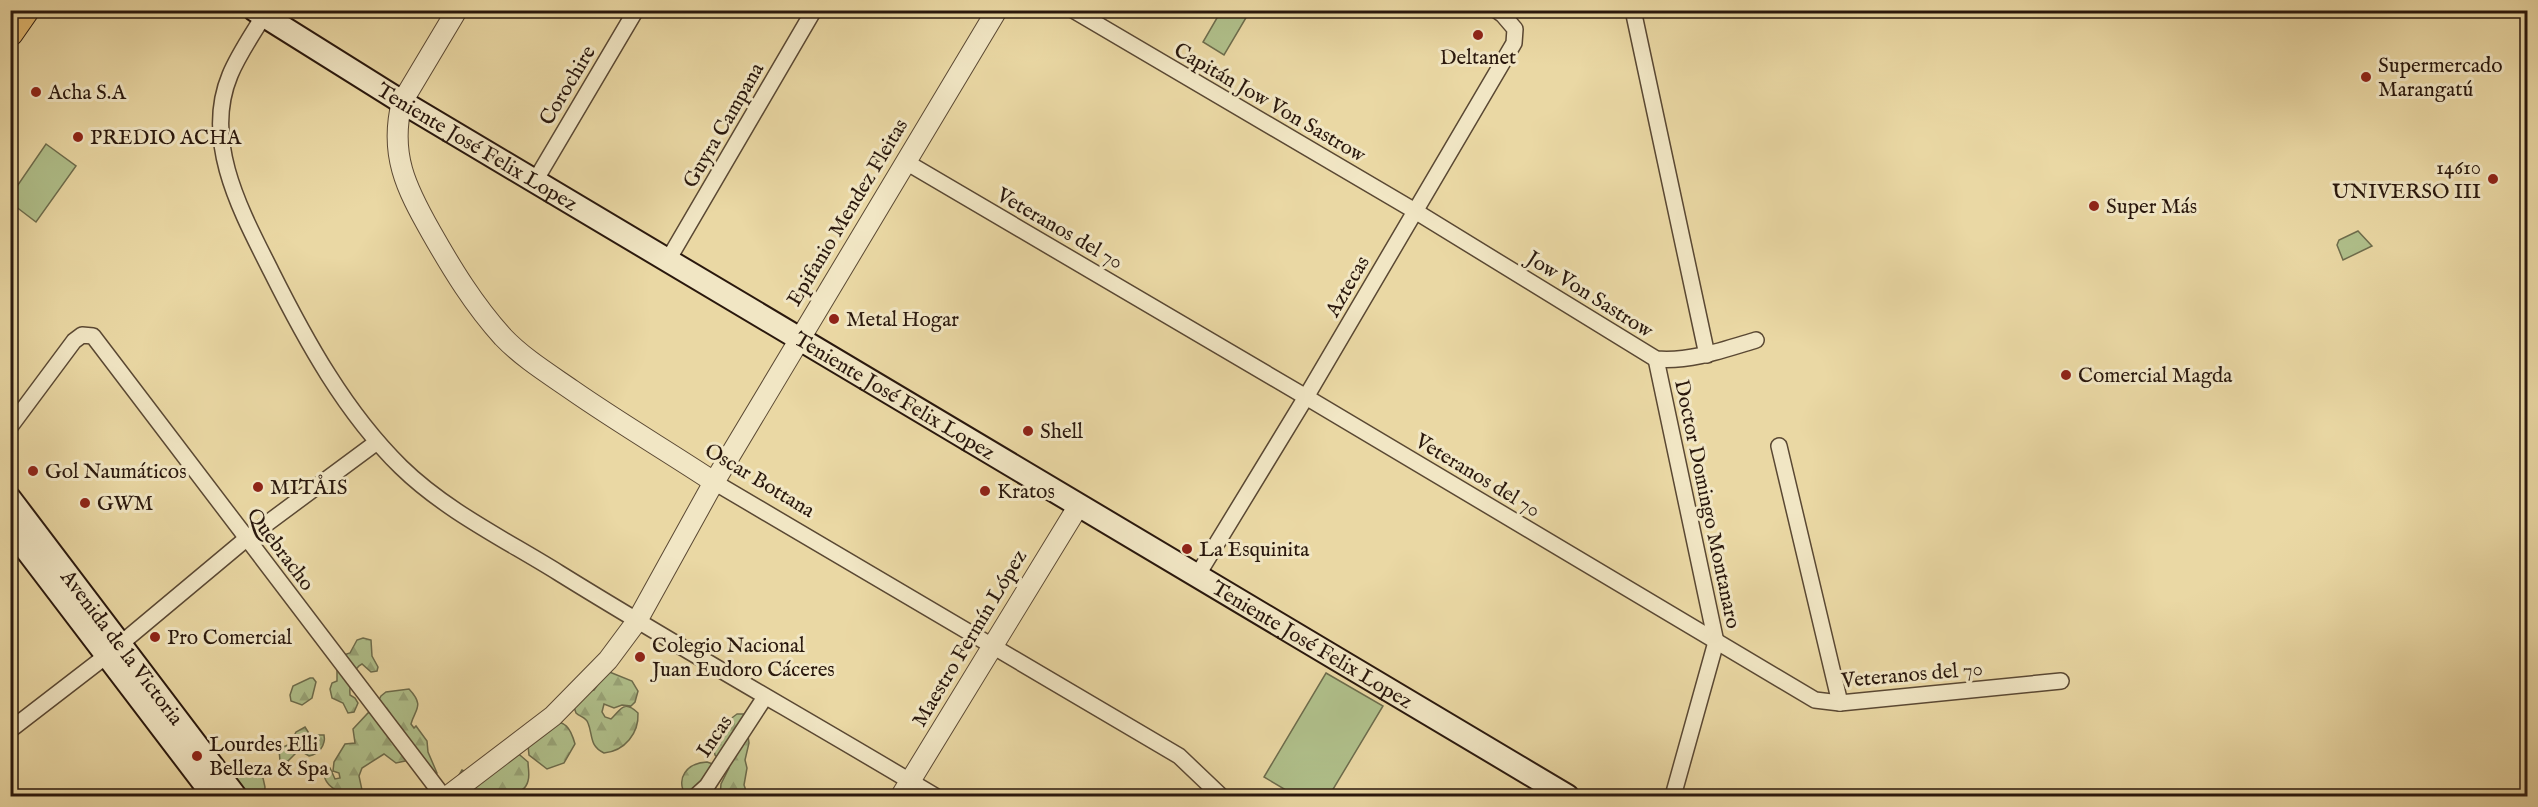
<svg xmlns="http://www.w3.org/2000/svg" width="2538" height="807" viewBox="0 0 2538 807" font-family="'IM FELL English',serif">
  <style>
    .forest { fill: url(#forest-firs); stroke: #6d6c4c; stroke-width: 1.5 }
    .garden { fill: #b0c08b; stroke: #6d6c4c; stroke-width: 1.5 }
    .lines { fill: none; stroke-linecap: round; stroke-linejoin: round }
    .minor-casing { stroke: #5a4833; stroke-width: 18 }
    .tertiary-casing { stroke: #5a4833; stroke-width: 22 }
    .secondary-casing { stroke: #2a180d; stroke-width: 26 }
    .trunk-casing { stroke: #2a180d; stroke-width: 28 }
    .minor { stroke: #f1e6c4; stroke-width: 15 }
    .tertiary { stroke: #f1e6c4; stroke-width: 20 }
    .secondary { stroke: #f1e6c4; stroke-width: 22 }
    .trunk { stroke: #e5bc72; stroke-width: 26 }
    .poi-dot { fill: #8f2418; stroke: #f1e6c4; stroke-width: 2 }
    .labels { text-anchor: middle; stroke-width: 6; stroke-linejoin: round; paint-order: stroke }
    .poi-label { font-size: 21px; fill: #2a180d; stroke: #f1e6c4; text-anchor: start }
    .street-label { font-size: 21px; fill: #2a180d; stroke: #f1e6c4 }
  </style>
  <defs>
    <pattern id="forest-firs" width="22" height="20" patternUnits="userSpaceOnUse" patternTransform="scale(1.5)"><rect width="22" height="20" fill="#b0c08b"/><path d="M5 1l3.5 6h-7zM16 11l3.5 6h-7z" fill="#98a477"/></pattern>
  </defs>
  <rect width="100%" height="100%" fill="#ead8a4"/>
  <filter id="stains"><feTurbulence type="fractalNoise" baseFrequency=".00333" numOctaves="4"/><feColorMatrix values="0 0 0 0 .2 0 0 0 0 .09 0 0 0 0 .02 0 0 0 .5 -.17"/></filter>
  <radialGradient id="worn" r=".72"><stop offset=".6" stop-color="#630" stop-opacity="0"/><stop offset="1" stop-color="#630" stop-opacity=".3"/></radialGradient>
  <!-- forest -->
  <g class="forest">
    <path d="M363,638L371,640L372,656L378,667L377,671L371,672L362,664C353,668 349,685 350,695L355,698L358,703L354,712L348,713L343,703L332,698L330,689L332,683L337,681V664L344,655L350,653L357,640Z"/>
    <path d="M607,671L632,681L638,691L635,702L631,706L622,705L614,708L604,704L602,712L605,717L611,719C621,710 623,699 638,713C639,733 625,751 604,753C589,746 593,735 588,723C586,717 580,717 576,713L574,707L590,691L594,690Z"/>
    <polygon points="310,678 313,678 316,682 312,698 302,705 291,701 290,695 293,686"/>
    <path d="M409,689C425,706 415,709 411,724L414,728L416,726L427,741L428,752L437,773L435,775L409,757L405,761L396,763L384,754L362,768L359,776L362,790L359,794L346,796C335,790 320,783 325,767L330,768L335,779L340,778L339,773L333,771L334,762L345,744L355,743L353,729L368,713L373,711L381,696L386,692Z"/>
    <path d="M737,714H745L749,743L745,760L747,768L744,785L748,796H720L721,784L729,768L715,755C710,739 724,723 737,714Z"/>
    <path d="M548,718C566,723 570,726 575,744L564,763L547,769L529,755L527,736Z"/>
    <path d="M305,727L310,735H324C326,745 319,754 309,756L299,750L288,761H280L279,749L290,744L296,732Z"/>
    <path d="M514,750L528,762C528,768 530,775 528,781C523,803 476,796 459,796L456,780L462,770L468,773Z"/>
    <path d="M707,762L713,764C715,778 718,785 709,796H686C675,778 687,763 707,762Z"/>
    <polygon points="250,770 263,778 265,787 264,796 233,796 233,779"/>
  </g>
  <!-- garden -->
  <g class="garden">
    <polygon points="1221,11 1250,11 1224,55 1203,42"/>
    <polygon points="46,144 76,166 36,222 11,203 11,195"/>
    <polygon points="2358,231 2372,246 2343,260 2337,245 2339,240"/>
    <polygon points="1326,673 1383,706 1329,796 1296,796 1264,777"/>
  </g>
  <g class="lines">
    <defs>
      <g id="minor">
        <path d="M267,10C255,31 239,53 230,75C202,142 242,213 271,271C306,341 345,412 401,467C446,511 506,540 559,573C683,650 810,721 935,796"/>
        <path d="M1073,10L1415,211L1656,359C1690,362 1723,350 1756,340"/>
        <polyline points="1633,10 1707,355"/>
        <polyline points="906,162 1306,397 1815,700 1840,703 2061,681"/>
        <polyline points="535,181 636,10"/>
        <polyline points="668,260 814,10"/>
        <polyline points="1656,359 1716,642 1673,796"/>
        <polyline points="10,427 74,341 82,335 93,336 443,796"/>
        <polyline points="1779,446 1840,703"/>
        <polyline points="714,482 1179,756 1221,796"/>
        <polyline points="1197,576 1306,397 1514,43 1515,29 1503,15 1496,10"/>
        <polyline points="10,730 106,656 246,539 377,442"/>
        <polyline points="10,794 12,796"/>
        <polyline points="696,796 707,786 765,697"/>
      </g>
      <g id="tertiary">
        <path d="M457,10L402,102C389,154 406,188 431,232C452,269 474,305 503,337C523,358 549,374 572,390C618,422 667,451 714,482"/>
        <polyline points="448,796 553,716 608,660 637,621 710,489 997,10"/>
        <polyline points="901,796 1079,505"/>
      </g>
      <g id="secondary">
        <path id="s1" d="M255,10L402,102L1567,796"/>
        <path id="s2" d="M10,499L235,796"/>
        <polyline points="10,528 214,796"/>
      </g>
      <polyline id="trunk" points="10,33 26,10"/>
    </defs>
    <!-- minor casing -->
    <use href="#minor" class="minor-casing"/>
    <!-- tertiary casing -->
    <use href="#tertiary" class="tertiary-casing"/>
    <!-- secondary casing -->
    <use href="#secondary" class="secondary-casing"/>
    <!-- trunk casing -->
    <use href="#trunk" class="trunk-casing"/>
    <!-- minor -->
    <use href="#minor" class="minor"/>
    <!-- tertiary -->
    <use href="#tertiary" class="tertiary"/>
    <!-- secondary -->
    <use href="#secondary" class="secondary"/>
    <!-- trunk -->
    <use href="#trunk" class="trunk"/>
  </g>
  <!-- markers -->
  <g class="poi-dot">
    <circle cx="1478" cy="35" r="6"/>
    <circle cx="2366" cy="77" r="6"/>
    <circle cx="36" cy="92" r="6"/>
    <circle cx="78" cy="137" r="6"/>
    <circle cx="2493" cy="179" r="6"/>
    <circle cx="2094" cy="206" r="6"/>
    <circle cx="834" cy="319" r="6"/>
    <circle cx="2066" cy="375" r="6"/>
    <circle cx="1028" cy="431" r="6"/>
    <circle cx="33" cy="471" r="6"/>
    <circle cx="258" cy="487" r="6"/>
    <circle cx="985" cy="491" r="6"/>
    <circle cx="85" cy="503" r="6"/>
    <circle cx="1187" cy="549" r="6"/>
    <circle cx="155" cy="637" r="6"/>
    <circle cx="640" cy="657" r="6"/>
    <circle cx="197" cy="756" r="6"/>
  </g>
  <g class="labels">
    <!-- poi labels -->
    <g class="poi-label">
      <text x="1478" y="64" text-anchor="middle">Deltanet</text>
      <text x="2378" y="72">Supermercado<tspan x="2378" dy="24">Marangatú</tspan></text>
      <text x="48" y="99">Acha S.A</text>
      <text x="90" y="144">PREDIO ACHA</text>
      <text x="2481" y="174" text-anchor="end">14610<tspan x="2481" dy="24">UNIVERSO III</tspan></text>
      <text x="2106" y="213">Super Más</text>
      <text x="846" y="326">Metal Hogar</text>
      <text x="2078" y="382">Comercial Magda</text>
      <text x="1040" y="438">Shell</text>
      <text x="45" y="478">Gol Naumáticos</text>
      <text x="270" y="494">MITÅIS</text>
      <text x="997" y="498">Kratos</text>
      <text x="97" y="510">GWM</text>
      <text x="1199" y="556">La Esquinita</text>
      <text x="167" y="644">Pro Comercial</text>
      <text x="652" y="652">Colegio Nacional<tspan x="652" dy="24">Juan Eudoro Cáceres</tspan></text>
      <text x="209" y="751">Lourdes Elli<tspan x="209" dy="24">Belleza &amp; Spa</tspan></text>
    </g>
    <!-- street labels -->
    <g class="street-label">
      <text transform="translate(567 85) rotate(-59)" y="7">Corochire</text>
      <text transform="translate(1270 102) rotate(30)" y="7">Capitán Jow Von Sastrow</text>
      <text transform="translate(723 125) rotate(-60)" y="7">Guyra Campana</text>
      <text dy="7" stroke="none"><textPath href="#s1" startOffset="261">Teniente José Felix Lopez</textPath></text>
      <text transform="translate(847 212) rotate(-59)" y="7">Epifanio Mendez Fleitas</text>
      <text transform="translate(1060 228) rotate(30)" y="7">Veteranos del 70</text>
      <text transform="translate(1347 286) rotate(-60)" y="7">Aztecas</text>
      <text transform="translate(1590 294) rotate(32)" y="7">Jow Von Sastrow</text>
      <text dy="7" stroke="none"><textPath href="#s1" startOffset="747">Teniente José Felix Lopez</textPath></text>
      <text transform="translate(1478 475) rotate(31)" y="7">Veteranos del 70</text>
      <text transform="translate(760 480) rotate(31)" y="7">Oscar Bottana</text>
      <text transform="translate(1708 504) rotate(78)" y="7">Doctor Domingo Montanaro</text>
      <text transform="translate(281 549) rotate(53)" y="7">Quebracho</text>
      <text transform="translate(969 638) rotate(-59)" y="7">Maestro Fermín López</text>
      <text dy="7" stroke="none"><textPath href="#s1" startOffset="1233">Teniente José Felix Lopez</textPath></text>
      <text dy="7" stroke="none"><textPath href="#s2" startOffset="186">Avenida de la Victoria</textPath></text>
      <text transform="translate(1912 674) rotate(-5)" y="7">Veteranos del 70</text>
      <text transform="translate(714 736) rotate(-56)" y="7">Incas</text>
    </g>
  </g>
  <!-- margin -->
  <rect width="2538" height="807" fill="none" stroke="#ead8a4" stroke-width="36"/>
  <rect x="12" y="12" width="2514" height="783" fill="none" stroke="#2a180d" stroke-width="3"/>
  <rect x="18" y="18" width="2502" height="771" fill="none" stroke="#2a180d" stroke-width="1.5"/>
  <rect width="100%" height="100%" filter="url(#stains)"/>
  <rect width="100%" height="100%" fill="url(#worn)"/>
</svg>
